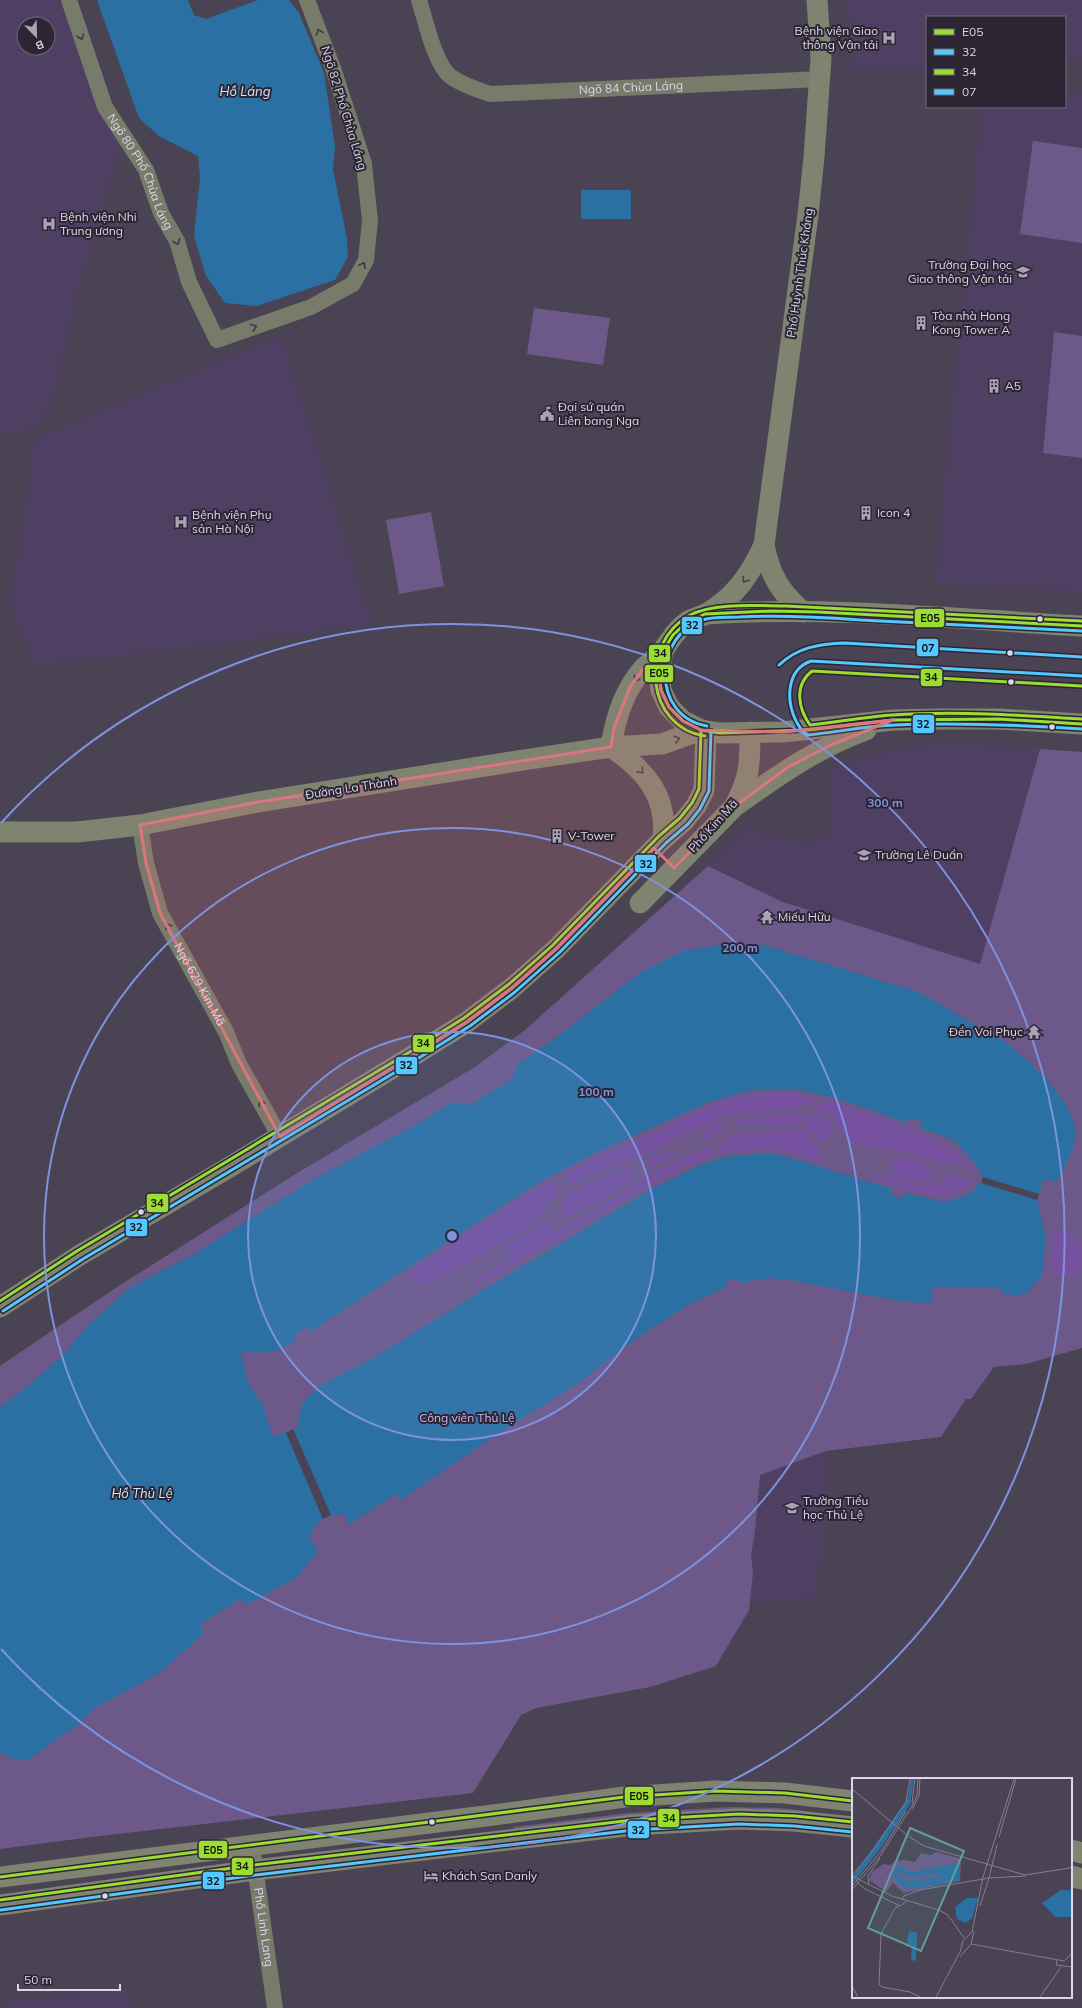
<svg xmlns="http://www.w3.org/2000/svg" width="1082" height="2008" viewBox="0 0 1082 2008" font-family="Mulish,sans-serif">
  <style>
    .built { fill: #4f4063; fill-rule: evenodd }
    .green { fill: #6d5989 }
    .forest { fill: #7551a0 }
    .water { fill: #2a70a2; fill-rule: evenodd }
    .pier { fill: #494353 }
    .lines { fill: none; stroke-linecap: round; stroke-linejoin: round }
    .minor { stroke: #767b6a; stroke-width: 16 }
    .major { stroke: #7f8471; stroke-width: 21 }
    .bus-1-casing { stroke: #2c2634; stroke-width: 6 }
    .bus-2-casing { stroke: #2c2634; stroke-width: 6 }
    .bus-3-casing { stroke: #2c2634; stroke-width: 6 }
    .bus-4-casing { stroke: #2c2634; stroke-width: 6 }
    .bus-1 { stroke: #9cdd31; stroke-width: 3 }
    .bus-2 { stroke: #54c8ff; stroke-width: 3 }
    .bus-3 { stroke: #9cdd31; stroke-width: 3 }
    .bus-4 { stroke: #54c8ff; stroke-width: 3 }
    .oneway { stroke: #3b373f }
    .oneway2 { stroke: #413e43 }
    .marked { fill: #d9767f; fill-opacity: 0.2; stroke: #d9767f; stroke-width: 3; stroke-linejoin: round }
    .ring { fill: none; stroke: #7d92e0; stroke-width: 2 }
    .bus-dot { fill: #ddd6e9; stroke: #2c2634; stroke-width: 1.5 }
    .labels { text-anchor: middle; stroke-width: 4; stroke-linejoin: round; paint-order: stroke }
    .poi-label { font-size: 12px; fill: #ddd6e9; stroke: #2c2634; text-anchor: start }
    .street-label { font-size: 12px; fill: #ddd6e9; stroke: #2c2634 }
    .park-label { font-size: 12px; fill: #d0b3f9; stroke: #2c2634 }
    .water-label { font-size: 13px; font-style: italic; fill: #d1e7f9; stroke: #2c2634 }
    .inset-road { fill: none; stroke: #847e8f; stroke-width: 1 }
    .view { fill: #619c9f; fill-opacity: 0.15; stroke: #619c9f; stroke-width: 2 }
    .inset-edge { fill: none; stroke: #ddd6e9; stroke-width: 2 }
    .centre { fill: #7d92e0; stroke: #2c2634; stroke-width: 2 }
    .ring-label { font-size: 12px; text-anchor: middle; font-weight: bold; fill: #7d92e0; stroke: #2c2634; stroke-width: 4; stroke-linejoin: round; paint-order: stroke }
    .line-badge { stroke: #2c2634; stroke-width: 1.5 }
    .pale-badge-label { font-size: 11px; text-anchor: middle; font-weight: bold; fill: #111 }
  </style>
  <rect width="100%" height="100%" fill="#494353"/>
  <!-- built -->
  <g class="built">
    <path d="M0,0H61L102,114L120,149L80,283L50,411L40,414L42,422L29,426L26,435L0,432ZM24,24H48V48H24Z"/>
    <polygon points="848,0 1082,0 1082,58 1065,65 1065,17 927,17 927,70 876,68 852,72"/>
    <polygon points="1065,91 1082,93 1082,592 935,583 948,438 981,107 1065,107"/>
    <polygon points="281,336 373,625 35,666 10,606 35,438"/>
    <polygon points="963,744 1040,749 980,964 783,902 708,866 751,824 766,838 772,832 813,845 815,835 829,838 829,771 862,759 916,745"/>
    <polygon points="826,1451 827,1484 823,1561 818,1562 816,1598 750,1603 753,1573 751,1555 755,1531 760,1475"/>
    <polygon points="129,1988 131,2008 8,2008 8,2001"/>
  </g>
  <!-- green -->
  <g class="green">
    <polygon points="1033,141 1082,148 1082,243 1020,234"/>
    <polygon points="534,308 610,318 603,365 527,354"/>
    <polygon points="1054,332 1082,336 1082,458 1043,453"/>
    <polygon points="431,512 444,586 399,594 386,520"/>
    <polygon points="1040,749 1082,752 1082,1348 1026,1364 994,1367 971,1399 966,1399 941,1437 826,1451 760,1475 755,1531 751,1555 753,1573 749,1610 716,1666 650,1687 536,1708 521,1715 473,1793 92,1837 0,1849 0,1366 111,1291 294,1175 475,1067 525,1030 708,866 783,902 980,964"/>
    <polygon points="731,1807 781,1808 853,1817 513,1830 513,1827 628,1813"/>
  </g>
  <!-- forest -->
  <g class="forest">
    <polygon points="792,1093 818,1099 797,1108 725,1115 629,1161 594,1173 573,1184 566,1173 600,1156 719,1102 744,1095"/>
    <path d="M828,1101C862,1113 963,1138 973,1175L968,1173C964,1162 952,1159 942,1165C916,1151 884,1148 854,1145L832,1119L833,1115L811,1109Z"/>
    <polygon points="801,1114 801,1125 737,1126 736,1120"/>
    <polygon points="807,1114 826,1119 836,1131 822,1143 806,1125"/>
    <polygon points="722,1122 723,1130 698,1143 711,1126"/>
    <path d="M804,1131L819,1148L817,1161C805,1157 792,1152 780,1150C758,1147 736,1151 715,1156L726,1139L737,1134Z"/>
    <polygon points="716,1143 708,1157 682,1168 632,1195 478,1285 474,1280 512,1259 505,1246 548,1222 555,1233 623,1193 637,1181"/>
    <polygon points="659,1153 679,1153 650,1167 646,1159"/>
    <path d="M904,1157L921,1161L926,1166V1174L935,1177L934,1181C920,1182 887,1183 891,1163Z"/>
    <polygon points="630,1167 633,1175 620,1189 565,1219 560,1210 564,1197 597,1179"/>
    <path d="M874,1175L884,1179L885,1175C905,1184 921,1187 943,1184L948,1175L971,1180C966,1189 952,1196 942,1196C922,1195 892,1185 872,1178Z"/>
    <path d="M553,1181L559,1192C549,1200 542,1208 539,1221L427,1285L405,1276L522,1197Z"/>
    <polygon points="1057,1227 1082,1245 1081,1274 1074,1276 1052,1272 1053,1231"/>
  </g>
  <!-- water -->
  <g class="water">
    <polygon points="97,0 188,0 194,15 206,19 258,0 289,0 299,13 324,73 335,146 333,170 347,238 348,257 335,280 257,306 225,303 206,276 194,236 200,178 198,156 159,136 139,118"/>
    <rect x="581" y="190" width="50" height="29"/>
    <path d="M723,945H764L919,992L1011,1046L1046,1078L1067,1106L1075,1127L1074,1146L1058,1180L1055,1182L1044,1179L1037,1200L1046,1236L1042,1276L1028,1292L1012,1297L1011,1293L1003,1295L1002,1287L931,1288V1303L899,1301L791,1280L768,1278L740,1283L739,1278L726,1281L727,1287L694,1302L641,1335L574,1386L496,1435L401,1500L396,1494L348,1525L347,1518L342,1514C324,1515 315,1521 310,1538L318,1551L296,1578L246,1605L242,1598L200,1624L204,1633L160,1673L95,1708L76,1726L31,1758C20,1764 10,1757 0,1752V1407L34,1381L65,1353L85,1328L129,1288L194,1254L309,1182L422,1121L452,1102L470,1105L513,1078L517,1064L554,1039L641,972L685,950ZM793,1089C832,1094 870,1110 907,1123L909,1118L922,1121L920,1128L954,1140L979,1168L983,1177L981,1183L977,1184L972,1193L945,1202L905,1193L902,1199L891,1195L892,1189L799,1160L774,1154H755L726,1157L703,1164L650,1190L473,1296L380,1354L319,1386L302,1404L297,1428L273,1437L263,1405L247,1381L241,1351C269,1354 273,1355 297,1340L294,1336L306,1327L310,1332L535,1185L593,1154L709,1102L751,1090Z"/>
  </g>
  <!-- pier -->
  <g class="pier">
    <polygon points="983,1177 1039,1194 1037,1200 981,1183"/>
    <polygon points="293,1429 331,1515 323,1519 286,1433"/>
  </g>
  <g class="lines">
    <!-- minor -->
    <g class="minor">
      <path id="s1" d="M69,0L105,107L146,170L161,213L177,241L189,282L217,340L311,307L353,284L366,260L370,221L364,164L333,68L307,0"/>
      <path id="s2" d="M419,0C426,22 432,53 446,72C454,82 478,90 490,94L820,79"/>
      <path id="s3" d="M140,825L146,863L160,913L226,1032L239,1064L280,1137"/>
      <path id="s4" d="M252,1846L275,2008"/>
    </g>
    <!-- major -->
    <g class="major">
      <path d="M803,612C780,592 770,575 764,545L808,215L814,157L821,58L817,0"/>
      <path d="M705,614C830,606 957,619 1082,626"/>
      <polyline points="663,651 659,671 661,690 669,707 683,721 701,730 720,733 783,732 893,720 939,719 999,719 1082,724"/>
      <path d="M611,747C615,720 624,690 643,669C649,662 658,658 663,650C671,640 675,630 687,622C692,618 700,617 706,614C735,597 750,575 764,545"/>
      <path d="M611,747C645,770 668,796 663,839"/>
      <path d="M738,804C780,774 817,748 866,730"/>
      <polyline points="0,832 77,832 140,825 258,802 530,759 611,747 662,744 701,730"/>
      <path d="M640,903L734,807C750,778 750,765 750,732"/>
      <polyline points="0,1307 80,1255 228,1168 411,1057 467,1022 512,988 556,949 663,839 684,821 696,806 704,790 706,731"/>
      <polyline points="1071,1850 1082,1853"/>
      <polyline points="1071,1876 1082,1879"/>
      <polyline points="0,1877 501,1814 624,1797 716,1791 785,1793 853,1801"/>
      <polyline points="0,1905 255,1870 634,1825 739,1819 794,1821 853,1827"/>
    </g>
    <defs>
      <g id="bus-1">
        <polyline points="1082,626 818,612 772,611 705,614 687,622 673,635 663,651 659,671 661,690 669,707 683,721 701,730 720,733 808,730 893,720 999,719 1082,724"/>
        <polyline points="0,1877 624,1797 716,1791 785,1793 853,1801"/>
      </g>
      <g id="bus-2">
        <path d="M707,726C651,717 652,633 706,619C716,617 728,617 739,617C780,615 820,617 860,620C934,624 1008,627 1082,631"/>
        <path d="M1082,729C1020,725 958,722 896,725C866,726 837,732 808,735C802,733 799,726 796,721C786,700 786,670 811,661L1082,676"/>
        <polyline points="3,1311 83,1259 414,1061 470,1026 515,992 560,952 666,843 688,824 700,809 709,791 711,731"/>
        <polyline points="1,1910 256,1875 634,1830 739,1824 794,1826 852,1832"/>
      </g>
      <g id="bus-3">
        <path d="M1082,686L812,671C794,685 798,708 810,725C838,722 865,717 892,715C956,711 1019,715 1082,719"/>
        <path d="M705,736C646,727 638,644 690,615C715,602 758,606 786,606L1082,621"/>
        <polyline points="0,1301 77,1251 408,1053 464,1018 509,984 553,945 659,836 680,818 692,803 699,789 701,731"/>
        <polyline points="0,1900 254,1865 633,1820 739,1814 795,1816 853,1822"/>
      </g>
      <path id="bus-4" d="M779,665C798,647 819,644 845,643L1082,657"/>
    </defs>
    <!-- bus-1 casing -->
    <use href="#bus-1" class="bus-1-casing"/>
    <!-- bus-2 casing -->
    <use href="#bus-2" class="bus-2-casing"/>
    <!-- bus-3 casing -->
    <use href="#bus-3" class="bus-3-casing"/>
    <!-- bus-4 casing -->
    <use href="#bus-4" class="bus-4-casing"/>
    <!-- bus-1 -->
    <use href="#bus-1" class="bus-1"/>
    <!-- bus-2 -->
    <use href="#bus-2" class="bus-2"/>
    <!-- bus-3 -->
    <use href="#bus-3" class="bus-3"/>
    <!-- bus-4 -->
    <use href="#bus-4" class="bus-4"/>
  </g>
  <!-- one-way arrows -->
  <defs><path id="oneway-chevron" d="M-2-3.5L2.5 0L-2 3.5" fill="none" stroke-width="1.6" stroke-linecap="round" stroke-linejoin="round"/></defs>
  <g class="oneway">
    <use href="#oneway-chevron" transform="translate(319 32) rotate(-111)"/>
    <use href="#oneway-chevron" transform="translate(81 37) rotate(71)"/>
    <use href="#oneway-chevron" transform="translate(177 242) rotate(68)"/>
    <use href="#oneway-chevron" transform="translate(363 265) rotate(-62)"/>
    <use href="#oneway-chevron" transform="translate(254 327) rotate(-20)"/>
    <use href="#oneway-chevron" transform="translate(168 926) rotate(-121)"/>
    <use href="#oneway-chevron" transform="translate(261 1103) rotate(-119)"/>
  </g>
  <g class="oneway2">
    <use href="#oneway-chevron" transform="translate(745 580) rotate(124)"/>
    <use href="#oneway-chevron" transform="translate(636 679) rotate(125)"/>
    <use href="#oneway-chevron" transform="translate(677 739) rotate(-17)"/>
    <use href="#oneway-chevron" transform="translate(641 771) rotate(48)"/>
  </g>
  <!-- marked area -->
  <path class="marked" d="M663,651L659,671L661,690L669,707L683,721L701,730L783,732L893,720L833,744L788,767L734,807L674,868L654,848L556,949L512,988L467,1022L280,1137L160,913L146,863L140,825L258,802L611,747L614,728L630,687L643,669Z"/>
  <!-- distance rings -->
  <circle cx="452" cy="1236" r="204" fill="#7d92e0" fill-opacity=".12"/>
  <g class="ring">
    <circle cx="452" cy="1236" r="204"/>
    <circle cx="452" cy="1236" r="408"/>
    <path d="M1 823A612 612 0 1 1 1 1649"/>
  </g>
  <!-- icons -->
  <defs>
    <symbol id="hospital-bare" viewBox="-9 -9 18 18"><path d="M-5-5h3v3.5h4V-5h3V5h-3V1.5h-4V5h-3Z" fill="#a9a3b4" stroke="#2c2634" stroke-width="2.5" paint-order="stroke"/></symbol>
    <symbol id="university-bare" viewBox="-9 -9 18 18"><path d="M0-5L7-2L0 1L-7-2ZM-4 1L0 2.5L4 1V4Q0 6-4 4Z" fill="#a9a3b4" stroke="#2c2634" stroke-width="2.5" paint-order="stroke"/></symbol>
    <symbol id="building-bare" viewBox="-9 -9 18 18"><path d="M-4-6H4V6H1V3H-1V6H-4ZM-2.5-4.3h1.7v1.8h-1.7ZM.8-4.3h1.7v1.8H.8ZM-2.5-1h1.7V.8h-1.7ZM.8-1h1.7V.8H.8Z" fill="#a9a3b4" stroke="#2c2634" stroke-width="2.5" paint-order="stroke"/></symbol>
    <symbol id="civic-bare" viewBox="-9 -9 18 18"><path d="M-.6-6.5H3V-4.5H.6V-3L4-1V1h2V6H-6V1h2V-1L-.6-3ZM-1.2 2.5V6h2.4V2.5Z" fill="#a9a3b4" stroke="#2c2634" stroke-width="2.5" paint-order="stroke"/></symbol>
    <symbol id="temple-bare" viewBox="-9 -9 18 18"><path d="M0-6L5-2H3V0L6.5 2.5H4V6H1.5V3h-3V6H-4V2.5H-6.5L-3 0V-2H-5Z" fill="#a9a3b4" stroke="#2c2634" stroke-width="2.5" paint-order="stroke"/></symbol>
    <symbol id="school-bare" viewBox="-9 -9 18 18"><path d="M0-5L7-2L0 1L-7-2ZM-4 1L0 2.5L4 1V4Q0 6-4 4Z" fill="#a9a3b4" stroke="#2c2634" stroke-width="2.5" paint-order="stroke"/></symbol>
    <symbol id="hotel-bare" viewBox="-9 -9 18 18"><path d="M-6-4.5h1.5V1H6V5H4.5V3h-9V5H-6ZM-4 0a1.8 1.8 0 1 1 3.6 0ZM.5 0V-2.5h3Q6-2.5 6 0Z" fill="#a9a3b4" stroke="#2c2634" stroke-width="2.5" paint-order="stroke"/></symbol>
  </defs>
  <g fill-rule="evenodd">
    <use href="#hospital-bare" x="879" y="28" width="20" height="20"/>
    <use href="#hospital-bare" x="39" y="214" width="20" height="20"/>
    <use href="#university-bare" x="1013" y="262" width="20" height="20"/>
    <use href="#building-bare" x="911" y="313" width="20" height="20"/>
    <use href="#building-bare" x="984" y="376" width="20" height="20"/>
    <use href="#civic-bare" x="537" y="404" width="20" height="20"/>
    <use href="#building-bare" x="856" y="503" width="20" height="20"/>
    <use href="#hospital-bare" x="171" y="512" width="20" height="20"/>
    <use href="#building-bare" x="547" y="826" width="20" height="20"/>
    <use href="#university-bare" x="854" y="845" width="20" height="20"/>
    <use href="#temple-bare" x="757" y="907" width="20" height="20"/>
    <use href="#temple-bare" x="1024" y="1022" width="20" height="20"/>
    <use href="#school-bare" x="782" y="1498" width="20" height="20"/>
    <use href="#hotel-bare" x="421" y="1866" width="20" height="20"/>
  </g>
  <!-- markers -->
  <g class="bus-dot">
    <circle cx="1040" cy="619" r="3.5"/>
    <circle cx="1010" cy="653" r="3.5"/>
    <circle cx="1011" cy="682" r="3.5"/>
    <circle cx="1052" cy="727" r="3.5"/>
    <circle cx="141" cy="1212" r="3.5"/>
    <circle cx="432" cy="1822" r="3.5"/>
    <circle cx="105" cy="1896" r="3.5"/>
  </g>
  <g class="labels">
    <!-- poi labels -->
    <g class="poi-label">
      <text x="878" y="35" text-anchor="end">Bệnh viện Giao<tspan x="878" dy="14">thông Vận tải</tspan></text>
      <text x="60" y="221">Bệnh viện Nhi<tspan x="60" dy="14">Trung ương</tspan></text>
      <text x="1012" y="269" text-anchor="end">Trường Đại học<tspan x="1012" dy="14">Giao thông Vận tải</tspan></text>
      <text x="932" y="320">Tòa nhà Hong<tspan x="932" dy="14">Kong Tower A</tspan></text>
      <text x="1005" y="390">A5</text>
      <text x="558" y="411">Đại sứ quán<tspan x="558" dy="14">Liên bang Nga</tspan></text>
      <text x="877" y="517">Icon 4</text>
      <text x="192" y="519">Bệnh viện Phụ<tspan x="192" dy="14">sản Hà Nội</tspan></text>
      <text x="568" y="840">V-Tower</text>
      <text x="875" y="859">Trường Lê Duẩn</text>
      <text x="778" y="921">Miếu Hữu</text>
      <text x="1023" y="1036" text-anchor="end">Đền Voi Phục</text>
      <text x="803" y="1505">Trường Tiểu<tspan x="803" dy="14">học Thủ Lệ</tspan></text>
      <text x="442" y="1880">Khách Sạn Danly</text>
    </g>
    <!-- street labels -->
    <g class="street-label">
      <text dy="4" stroke="none"><textPath href="#s2" startOffset="268">Ngõ 84 Chùa Láng</textPath></text>
      <text transform="translate(344 108) rotate(73)" y="4">Ngõ 82 Phố Chùa Láng</text>
      <text dy="4" stroke="none"><textPath href="#s1" startOffset="187">Ngõ 80 Phố Chùa Láng</textPath></text>
      <text transform="translate(800 273) rotate(-82)" y="4">Phố Huỳnh Thúc Kháng</text>
      <text transform="translate(351 788) rotate(-9)" y="4">Đường La Thành</text>
      <text transform="translate(713 826) rotate(-48)" y="4">Phố Kim Mã</text>
      <text dy="4" stroke="none"><textPath href="#s3" startOffset="172">Ngõ 629 Kim Mã</textPath></text>
      <text dy="4" stroke="none"><textPath href="#s4" startOffset="82">Phố Linh Lang</textPath></text>
    </g>
    <!-- park labels -->
    <g class="park-label">
      <text x="467" y="1422">Công viên Thủ Lệ</text>
    </g>
    <!-- water labels -->
    <g class="water-label">
      <text x="245" y="96">Hồ Láng</text>
      <text x="142" y="1498">Hồ Thủ Lệ</text>
    </g>
  </g>
  <!-- overview -->
  <g transform="translate(852 1778)">
    <rect width="220" height="220" fill="#494353"/>
    <path d="M84,74L109,81L108,103L52,115L41,105L34,114L17,102L20,94L31,86L38,87L43,83L53,82L63,84L69,75L79,77Z" fill="#6d5989"/>
    <path d="M59,1H62L58,26L29,70L0,106V100L56,20ZM105,85L108,88V102L90,106L55,111L45,104L40,96L46,87L60,94ZM48,93L58,100L85,96L86,99L56,103L47,98L45,94ZM209,112H220V139H203L190,125ZM115,120H126L120,140L114,145L105,141L103,129ZM57,153L65,155L64,183L59,182L60,168L55,166Z" fill="#2a70a2" fill-rule="evenodd"/>
    <path class="inset-road" d="M0,11L56,58L72,68L173,97L218,90L219,88M60,25L63,1M60,31L67,18L68,1M147,59L164,1M0,98L40,118L87,132L96,137L112,160M0,98L25,67L54,24L58,1M137,100L145,67M4,103L13,111L44,126L48,128L55,123M17,107L16,98L28,80M0,108L30,72L54,33M0,112L29,77L60,28L65,17L66,1M50,122L52,118L68,112L137,100L174,98M47,128L43,130L29,156L27,206L30,209L58,214L68,219M128,128L137,100M119,166L212,183L220,175M108,179L119,166L122,153M205,182L204,187L220,189M0,208L6,219M84,219L108,174L111,163L120,154L131,99L162,1M188,219L209,189"/>
    <path class="view" d="M58,50L112,73L69,173L16,150Z"/>
    <rect width="220" height="220" class="inset-edge"/>
  </g>
  <circle cx="452" cy="1236" r="6" class="centre"/>
  <g class="ring-label">
    <text x="885" y="807">300 m</text>
    <text x="740" y="952">200 m</text>
    <text x="596" y="1096">100 m</text>
  </g>
  <g class="line-badge">
    <rect x="914" y="608" width="31" height="20" rx="4" fill="#9cdd31"/>
    <rect x="681" y="616" width="22" height="19" rx="4" fill="#54c8ff"/>
    <rect x="916" y="638" width="23" height="19" rx="4" fill="#54c8ff"/>
    <rect x="648" y="644" width="23" height="19" rx="4" fill="#9cdd31"/>
    <rect x="644" y="664" width="30" height="19" rx="4" fill="#9cdd31"/>
    <rect x="920" y="668" width="23" height="19" rx="4" fill="#9cdd31"/>
    <rect x="912" y="714" width="23" height="20" rx="4" fill="#54c8ff"/>
    <rect x="634" y="854" width="23" height="19" rx="4" fill="#54c8ff"/>
    <rect x="412" y="1034" width="23" height="19" rx="4" fill="#9cdd31"/>
    <rect x="395" y="1056" width="23" height="19" rx="4" fill="#54c8ff"/>
    <rect x="146" y="1193" width="23" height="20" rx="4" fill="#9cdd31"/>
    <rect x="125" y="1218" width="23" height="19" rx="4" fill="#54c8ff"/>
    <rect x="624" y="1786" width="30" height="20" rx="4" fill="#9cdd31"/>
    <rect x="657" y="1808" width="23" height="20" rx="4" fill="#9cdd31"/>
    <rect x="627" y="1820" width="23" height="19" rx="4" fill="#54c8ff"/>
    <rect x="198" y="1840" width="30" height="19" rx="4" fill="#9cdd31"/>
    <rect x="231" y="1857" width="23" height="19" rx="4" fill="#9cdd31"/>
    <rect x="202" y="1871" width="23" height="19" rx="4" fill="#54c8ff"/>
  </g>
  <g class="pale-badge-label">
    <text x="930" y="622">E05</text>
    <text x="692" y="629">32</text>
    <text x="928" y="652">07</text>
    <text x="660" y="657">34</text>
    <text x="659" y="677">E05</text>
    <text x="931" y="681">34</text>
    <text x="923" y="728">32</text>
    <text x="646" y="868">32</text>
    <text x="423" y="1047">34</text>
    <text x="406" y="1069">32</text>
    <text x="157" y="1207">34</text>
    <text x="136" y="1231">32</text>
    <text x="639" y="1800">E05</text>
    <text x="669" y="1822">34</text>
    <text x="638" y="1834">32</text>
    <text x="213" y="1854">E05</text>
    <text x="242" y="1870">34</text>
    <text x="213" y="1885">32</text>
  </g>
  <!-- legend -->
  <rect x="926" y="16" width="140" height="92" fill="#2c2634" stroke="#736c7c"/>
  <rect x="934" y="29" width="20" height="6" fill="#9cdd31" stroke="#736c7c"/>
  <text x="962" y="36" font-size="12" fill="#ddd6e9">E05</text>
  <rect x="934" y="49" width="20" height="6" fill="#54c8ff" stroke="#736c7c"/>
  <text x="962" y="56" font-size="12" fill="#ddd6e9">32</text>
  <rect x="934" y="69" width="20" height="6" fill="#9cdd31" stroke="#736c7c"/>
  <text x="962" y="76" font-size="12" fill="#ddd6e9">34</text>
  <rect x="934" y="89" width="20" height="6" fill="#54c8ff" stroke="#736c7c"/>
  <text x="962" y="96" font-size="12" fill="#ddd6e9">07</text>
  <!-- north arrow -->
  <g transform="translate(36 36) rotate(157)"><circle r="19" fill="#2c2634" stroke="#736c7c"/>
  <path d="M0-3L7 15L0 10L-7 15Z" fill="#a9a3b4"/>
  <text y="-6" font-size="11" font-weight="bold" text-anchor="middle" fill="#ddd6e9">B</text>
  </g>
  <!-- scale -->
  <path d="M18 1984v6h102v-6" fill="none" stroke="#ddd6e9" stroke-width="2"/>
  <text x="24" y="1984" font-size="12" fill="#ddd6e9" stroke="#2c2634" stroke-width="3" paint-order="stroke">50 m</text>
</svg>
